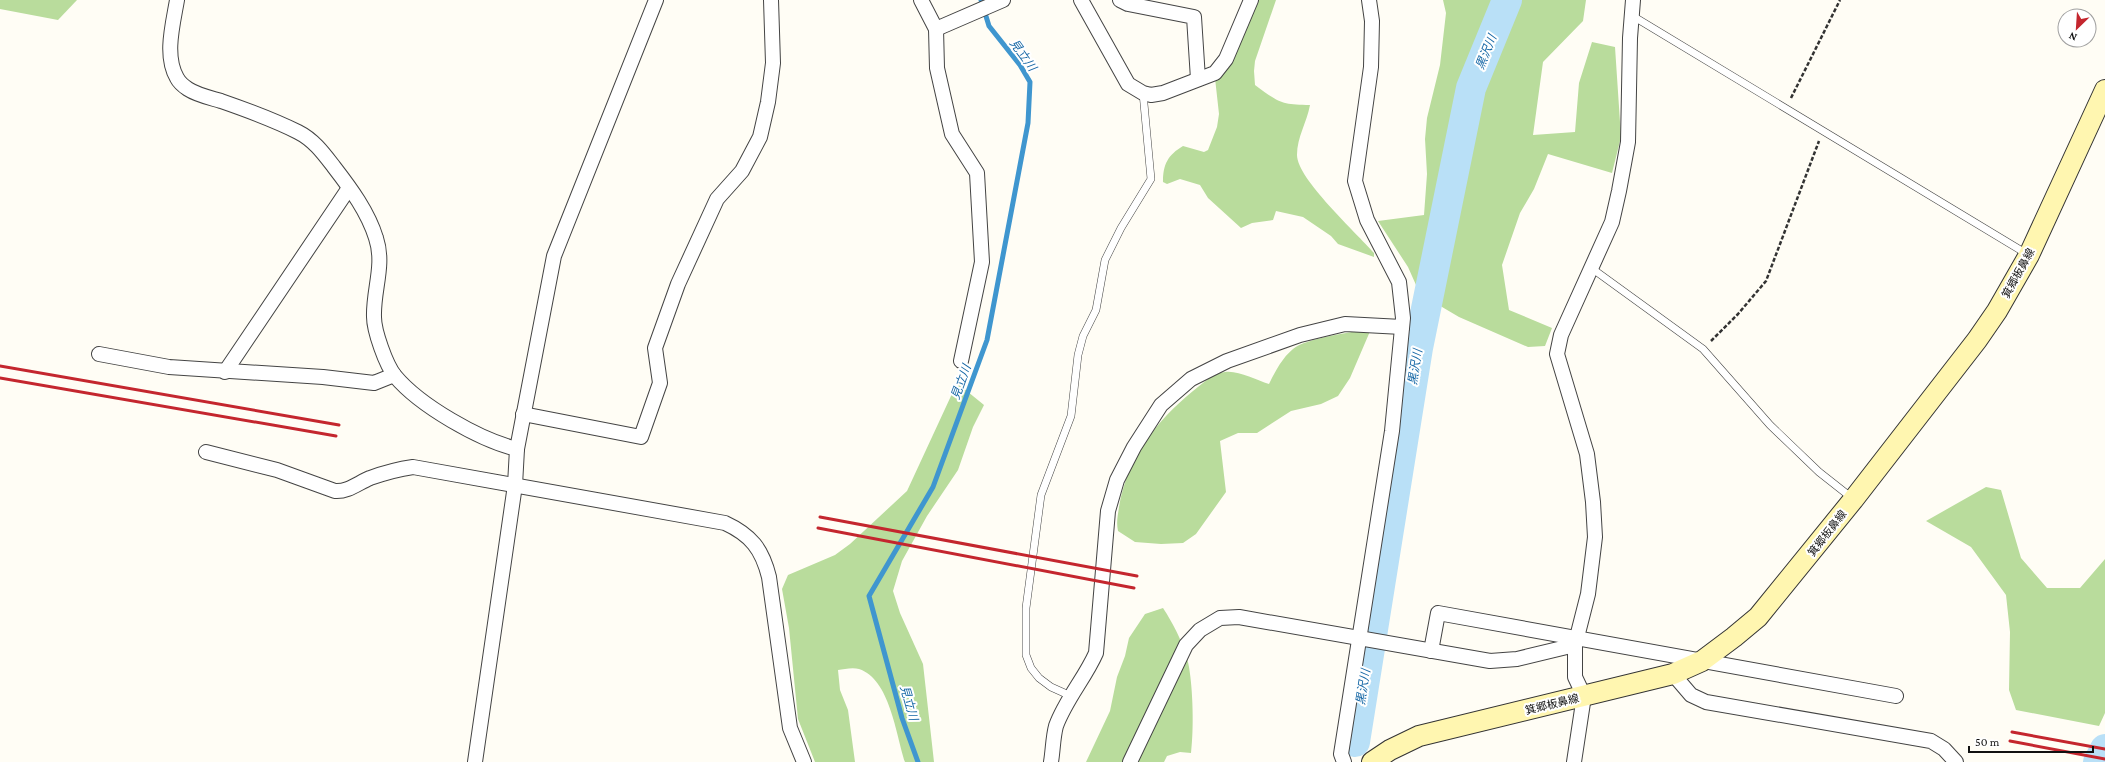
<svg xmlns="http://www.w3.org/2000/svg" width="2105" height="762" viewBox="0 0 2105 762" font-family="'Crimson Pro','Noto Sans JP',serif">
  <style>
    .forest { fill: #b9dc9c }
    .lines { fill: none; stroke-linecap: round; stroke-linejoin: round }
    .stream { stroke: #3f96cf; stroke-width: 5 }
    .river { stroke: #b9e0f7; stroke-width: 30 }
    .service-casing { stroke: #444; stroke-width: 8 }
    .minor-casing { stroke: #444; stroke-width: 16 }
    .secondary-casing { stroke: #333; stroke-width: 22 }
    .path { stroke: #333; stroke-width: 2.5; stroke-dasharray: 4 2; stroke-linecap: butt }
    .service { stroke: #fff; stroke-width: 7 }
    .minor { stroke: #fff; stroke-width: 14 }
    .secondary { stroke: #fff6b0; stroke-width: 20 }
    .rail { stroke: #c4262e; stroke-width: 3 }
    .labels { text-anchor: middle; stroke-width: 4; stroke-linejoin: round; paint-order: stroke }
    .street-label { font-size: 11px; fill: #111; stroke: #fff }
    .water-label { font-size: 12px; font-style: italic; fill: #1768a6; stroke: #fff }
  </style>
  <rect width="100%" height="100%" fill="#fffdf5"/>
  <!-- forest -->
  <g class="forest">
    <polygon points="0,0 77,0 58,20 0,9"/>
    <path d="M1257,0H1276L1255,61L1254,71L1255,85C1278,102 1281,105 1310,105C1307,122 1297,137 1297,155C1297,179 1357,233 1374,253V257L1338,244L1331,236L1303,217L1276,211L1273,220L1252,223L1241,228L1208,198L1200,185L1180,179L1167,184L1163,182C1163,164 1168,155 1183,146L1204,152L1208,150L1217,127L1219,114L1215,78Z"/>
    <polygon points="1443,0 1586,0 1583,21 1543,62 1533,135 1575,132 1579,83 1592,42 1615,47 1621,137 1612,173 1548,154 1534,189 1520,213 1502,265 1509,310 1552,328 1545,346 1528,347 1459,317 1420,294 1408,267 1378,221 1424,215 1427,174 1425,139 1427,118 1440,65 1446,13"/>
    <path d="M1371,329L1350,378L1338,396L1321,404L1291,411L1257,433H1238L1220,441L1226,492L1196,534L1183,543L1161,544L1135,542L1118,531C1116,522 1118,515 1119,507C1127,459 1156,421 1193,391C1202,384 1213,373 1225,372C1238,370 1256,380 1269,384C1275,372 1282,358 1293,349C1306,338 1353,332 1371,329Z"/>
    <path d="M957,383L984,405L973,427L958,470L927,516L902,561L893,591L900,613L923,664L934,762H905C896,735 890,679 859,669C853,667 844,669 838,670L840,690L848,710L855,762H815L798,719L789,628L782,589L788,575L835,555L850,544L907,491Z"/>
    <polygon points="1986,487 2001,490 2021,558 2047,588 2080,588 2105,559 2105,713 2099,726 2016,710 2009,690 2010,632 2006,595 1971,547 1926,521"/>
    <path d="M1163,608C1173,623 1186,648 1189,667C1193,691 1194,728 1191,753L1180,752L1167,756L1164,762H1086L1110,711L1117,677L1125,656L1129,638L1145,614Z"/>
  </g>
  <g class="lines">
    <!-- stream -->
    <polyline class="stream" points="918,762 902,718 869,596 933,487 987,340 1028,123 1030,82 1020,65 989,26 981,0"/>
    <!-- river -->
    <g class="river">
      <polyline points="1355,742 1418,348 1471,88 1507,0"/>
      <polyline points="2098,762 2105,749"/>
    </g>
    <defs>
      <g id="service">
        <polyline points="1631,15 2027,254"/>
        <polyline points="1590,267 1703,349 1770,425 1819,472 1852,498"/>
        <polyline points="1071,696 1051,687 1039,678 1031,668 1026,655 1026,608 1041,495 1071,416 1078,355 1083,336 1096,310 1105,260 1121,228 1151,179 1143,93"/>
      </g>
      <g id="minor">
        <path d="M177,0C173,24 164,56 177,78C179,82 185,87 188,89C197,95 211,98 221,101C247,110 274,120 298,132C314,140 324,154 334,167C351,189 368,212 376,238C385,265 373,290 374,317C374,331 386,365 395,376C420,406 480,440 517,449"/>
        <polyline points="921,0 936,29 937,68 952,134 977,173 982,262 961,361"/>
        <polyline points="1081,0 1128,84 1143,93 1151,95 1163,93 1215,73 1226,59 1251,0"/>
        <polyline points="1120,0 1128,4 1194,17 1198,79"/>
        <polyline points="936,29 1003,0"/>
        <polyline points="99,354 169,367 323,377 374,383 394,375"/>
        <polyline points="225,372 349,188"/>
        <polyline points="523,414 641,437 660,383 655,348 678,284 717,199 742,171 760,137 768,102 773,63 771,0"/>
        <path d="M206,452L277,470L335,491C348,492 358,483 370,478C384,473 399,469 413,467L725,523C751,535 762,549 769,577L790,728L804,762"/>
        <polyline points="1431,651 1438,613 1896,696"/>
        <polyline points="1673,674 1691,695 1706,702 1931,741 1944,749 1956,762"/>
        <polyline points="475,762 515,485 517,449 554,256 656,0"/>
        <path d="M1051,762C1053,750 1053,737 1056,726C1066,699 1085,678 1096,653L1108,511L1117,480L1134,447L1161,405L1191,379L1227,361L1300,335L1345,324L1402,327"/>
        <polyline points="1130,762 1186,645 1200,630 1220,618 1239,617 1490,661 1517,659 1575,645"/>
        <polyline points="1344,762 1341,754 1392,431 1403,318 1399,282 1367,220 1355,181 1371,67 1372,21 1369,0"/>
        <polyline points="1574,762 1584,696 1575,677 1575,645 1588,594 1595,537 1593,502 1587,454 1557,354 1561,335 1612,222 1619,191 1628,142 1630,38 1633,0"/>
      </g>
      <polyline id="secondary" points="1372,762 1390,750 1419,736 1673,674 1702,661 1734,637 1758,617 1853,500 1977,340 1997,311 2029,255 2105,90"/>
    </defs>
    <!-- service casing -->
    <use href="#service" class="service-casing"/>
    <!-- minor casing -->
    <use href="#minor" class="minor-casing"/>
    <!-- secondary casing -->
    <use href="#secondary" class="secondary-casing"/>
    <!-- path -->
    <g class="path">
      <polyline points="1791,98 1840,0"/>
      <polyline points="1711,341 1738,314 1766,281 1819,141"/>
    </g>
    <!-- service -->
    <use href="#service" class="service"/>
    <!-- minor -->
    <use href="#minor" class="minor"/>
    <!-- secondary -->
    <use href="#secondary" class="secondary"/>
    <!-- rail -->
    <g class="rail">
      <polyline points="0,366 339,425"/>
      <polyline points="0,378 336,436"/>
      <polyline points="820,517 1137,576"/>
      <polyline points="818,528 1134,588"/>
      <polyline points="2012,732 2105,749"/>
      <polyline points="2010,741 2105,759"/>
    </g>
  </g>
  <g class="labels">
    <!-- street labels -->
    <g class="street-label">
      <text transform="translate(2018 273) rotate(-61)" y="4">箕郷板鼻線</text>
      <text transform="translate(1827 533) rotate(-52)" y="4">箕郷板鼻線</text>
      <text transform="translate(1552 704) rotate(-14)" y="4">箕郷板鼻線</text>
    </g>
    <!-- water labels -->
    <g class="water-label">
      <text transform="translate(1486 52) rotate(-68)" y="4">黒沢川</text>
      <text transform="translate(1023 55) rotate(54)" y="4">見立川</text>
      <text transform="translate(1415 367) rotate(-81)" y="4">黒沢川</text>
      <text transform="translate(961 382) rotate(-70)" y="4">見立川</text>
      <text transform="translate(1363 687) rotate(-81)" y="4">黒沢川</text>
      <text transform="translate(909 703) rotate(74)" y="4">見立川</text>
    </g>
  </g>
  <!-- north arrow -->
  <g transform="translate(2077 28) rotate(205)"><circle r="19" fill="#ffffff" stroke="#a0a0a0"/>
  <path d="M0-3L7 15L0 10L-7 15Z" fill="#c4262e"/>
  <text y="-6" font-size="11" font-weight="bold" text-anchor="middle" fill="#111111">N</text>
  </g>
  <!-- scale -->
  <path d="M1969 746v6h124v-6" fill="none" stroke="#111111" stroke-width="2"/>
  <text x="1975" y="746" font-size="12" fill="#111111" stroke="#ffffff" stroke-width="3" paint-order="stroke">50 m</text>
</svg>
